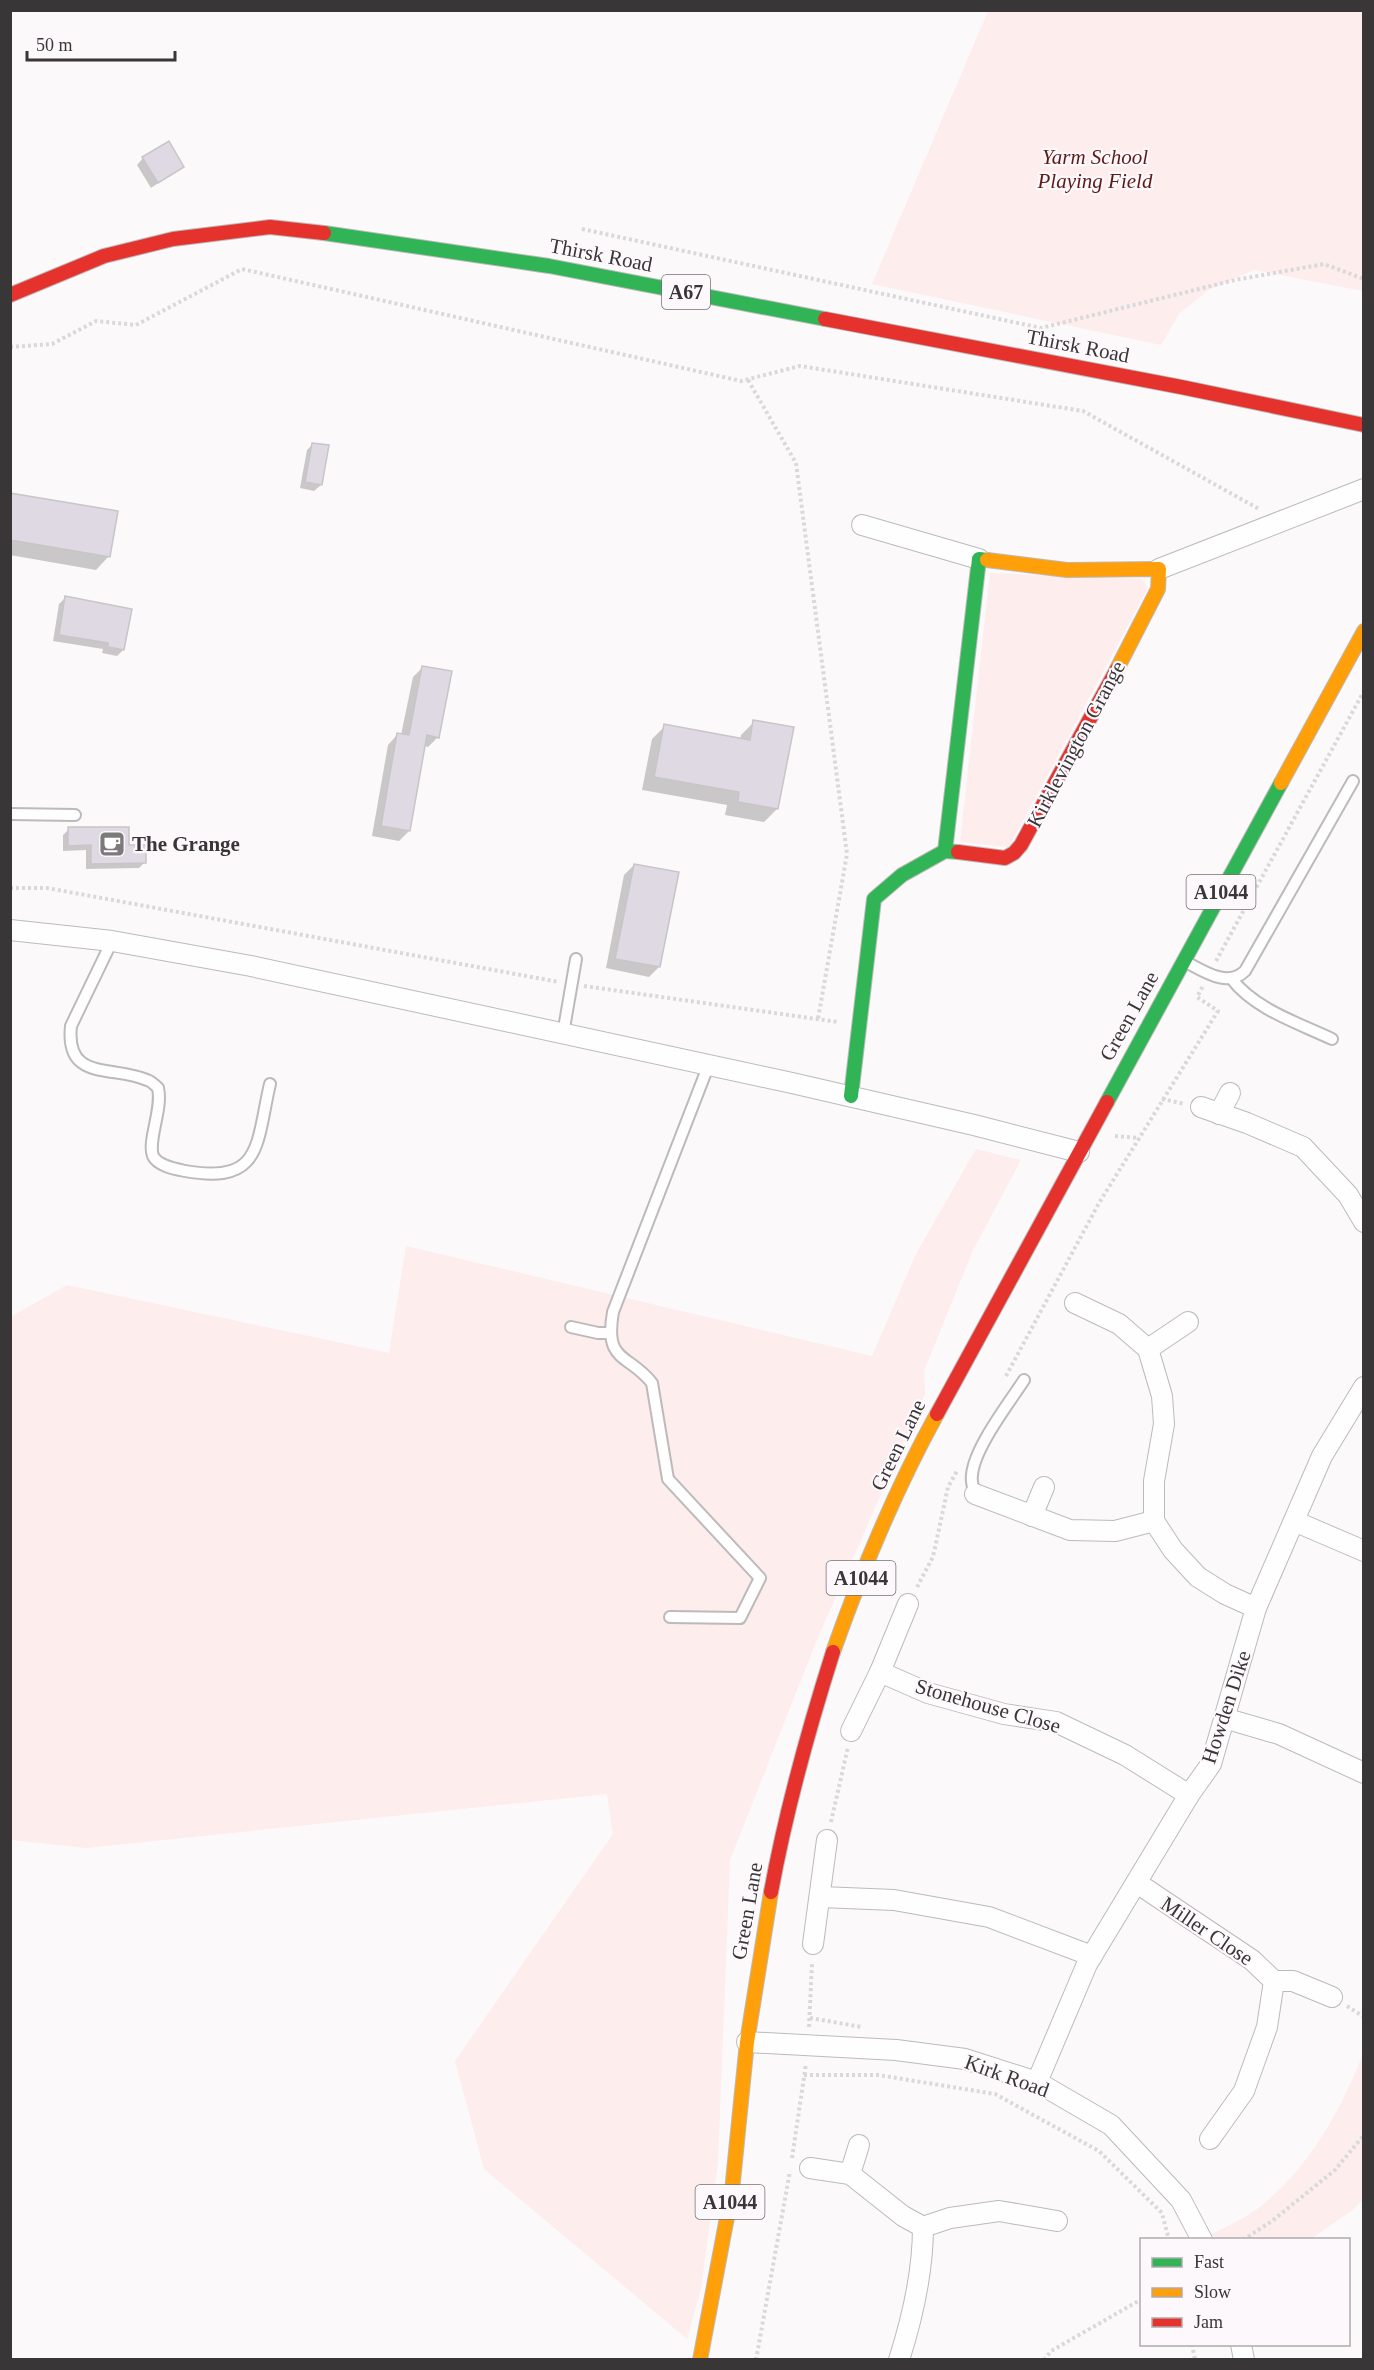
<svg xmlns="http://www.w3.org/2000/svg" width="1374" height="2370" viewBox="0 0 1374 2370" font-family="Georgia,serif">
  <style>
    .green { fill: #fdedec }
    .shadow { fill: #0003 }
    .building { fill: #dfd9e3; stroke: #c7c5c7; stroke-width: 1.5 }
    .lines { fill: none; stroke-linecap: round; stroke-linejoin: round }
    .lane-casing { stroke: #bcbabb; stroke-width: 14 }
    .street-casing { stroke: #bcbabb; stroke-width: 22 }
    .fast-casing { stroke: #bcbabb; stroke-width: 16 }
    .slow-casing { stroke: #bcbabb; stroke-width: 16 }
    .jam-casing { stroke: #bcbabb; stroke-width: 16 }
    .path { stroke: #dad9da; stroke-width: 4; stroke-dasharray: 3 3; stroke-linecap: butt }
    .lane { stroke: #fffefe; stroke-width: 10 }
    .street { stroke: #fffefe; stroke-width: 20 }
    .fast { stroke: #30b455; stroke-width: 14 }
    .slow { stroke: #ff9f0a; stroke-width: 14 }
    .jam { stroke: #e5322d; stroke-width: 14 }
    .labels { text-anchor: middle; stroke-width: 4.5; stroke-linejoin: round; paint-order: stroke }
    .shield { fill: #fdf8fc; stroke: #737072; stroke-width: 1.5 }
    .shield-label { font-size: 20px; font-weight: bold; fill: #383637 }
    .park-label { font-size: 21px; font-style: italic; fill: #5e1b16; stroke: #fdf8fc }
    .street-label { font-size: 21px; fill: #383637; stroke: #fdf8fc }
    .poi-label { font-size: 21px; font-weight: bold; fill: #383637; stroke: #fdf8fc; text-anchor: start }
  </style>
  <rect width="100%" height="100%" fill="#fcf9fb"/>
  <!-- green -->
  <g class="green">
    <polygon points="988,11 1363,11 1363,291 1254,270 1208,290 1179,314 1161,345 872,284"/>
    <polygon points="990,573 1142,579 1148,588 1009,847 960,842"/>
    <polygon points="976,1149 1021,1160 973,1250 924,1371 925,1394 816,1642 730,1860 718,2162 701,2289 687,2339 484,2169 455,2061 613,1834 607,1794 86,1848 11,1840 10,1317 67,1285 389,1353 406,1246 872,1356 916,1254"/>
    <path d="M1363,2054V2199L1354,2209L1311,2239H1202C1222,2228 1250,2217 1266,2202C1313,2161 1340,2111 1363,2054Z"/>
  </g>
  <!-- shadow -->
  <g class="shadow">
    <polygon points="143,158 182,167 151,188 137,165"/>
    <polygon points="313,444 321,485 314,491 300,488 307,450"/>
    <polygon points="10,495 109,556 96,570 10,555"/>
    <polygon points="65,598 123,650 117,656 102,653 103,649 53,641 59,604"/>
    <polygon points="423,667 438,737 428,747 424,746 409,831 399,841 372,836 388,745 397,735 401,735 413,677"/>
    <polygon points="754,722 777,809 764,822 725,815 727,805 642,790 652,739 665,726 740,740 741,735"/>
    <polygon points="69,829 128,846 144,863 139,868 86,869 86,850 63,851 63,835"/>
    <polygon points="634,865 659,967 649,977 606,968 624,875"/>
  </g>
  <!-- building -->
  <g class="building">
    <polygon points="169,141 184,167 158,183 142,157"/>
    <polygon points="312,443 329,445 322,485 305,482"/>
    <polygon points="10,493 118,511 110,557 10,540"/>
    <polygon points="65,596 132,609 124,650 108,647 108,643 59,635"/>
    <polygon points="422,666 452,671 439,738 427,735 410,831 381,826 397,733 409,735"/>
    <polygon points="753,720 794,727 778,809 738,802 739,792 654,777 664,724 750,740"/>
    <polygon points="68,827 129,827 129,845 146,845 146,863 91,864 91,845 68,846"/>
    <polygon points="634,864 679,872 660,967 615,959"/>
  </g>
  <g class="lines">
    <defs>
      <g id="lane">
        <polyline points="10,814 75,815"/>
        <path d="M112,941L71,1026C65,1082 113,1065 147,1080C151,1081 155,1085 158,1088C163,1109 147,1141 153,1156C158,1166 175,1169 185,1171C263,1185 256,1143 270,1084"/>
        <path d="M1186,962C1204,971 1227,988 1245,971L1353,781"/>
        <path d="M1231,978C1254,1009 1298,1023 1332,1039"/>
        <polyline points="563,1034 576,959"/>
        <polyline points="571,1327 598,1333 610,1333"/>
        <path d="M975,1494C973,1488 971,1481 972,1475C974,1448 1009,1403 1024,1380"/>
        <path d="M670,1617L740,1618L760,1578L668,1479L652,1383C628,1353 604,1363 613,1312L709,1064"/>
      </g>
      <g id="street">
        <polyline points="862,525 979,559"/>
        <polyline points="1159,569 1364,489"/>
        <polyline points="10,930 112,941 251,966 792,1083 974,1125 1079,1152"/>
        <polyline points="1201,1107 1247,1123 1303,1147 1348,1195 1364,1222"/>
        <polyline points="1219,1114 1230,1093"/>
        <polyline points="1075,1303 1119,1324 1148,1349 1162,1396 1164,1424 1154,1481 1154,1521 1173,1550 1198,1577 1225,1594 1256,1608"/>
        <polyline points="1148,1349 1188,1322"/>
        <polyline points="975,1494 1070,1530 1115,1531 1154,1521"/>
        <polyline points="1032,1516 1044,1487"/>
        <polyline points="1294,1521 1364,1551"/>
        <polyline points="908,1604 880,1672 928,1693 1004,1714 1056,1722 1125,1755 1189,1795"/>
        <polyline points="1224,1718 1279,1734 1364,1773"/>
        <polyline points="851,1731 880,1672"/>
        <polyline points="1137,1883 1252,1960 1274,1981 1267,2027 1244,2091 1210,2139"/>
        <polyline points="821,1897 894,1900 989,1917 1092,1956"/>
        <polyline points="813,1944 827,1840"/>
        <polyline points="1274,1981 1293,1981 1332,1997"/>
        <polyline points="747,2042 896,2050 965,2059 1037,2082 1111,2125 1181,2200 1202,2240"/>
        <polyline points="1037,2082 1087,1964 1189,1795 1211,1764 1256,1608 1322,1456 1364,1387"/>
        <path d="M810,2168L850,2174L903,2216L923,2227C923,2273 913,2316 899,2360"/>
        <polyline points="850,2174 859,2145"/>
        <polyline points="923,2227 950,2218 999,2211 1057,2221"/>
        <polyline points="1241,2344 1244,2360"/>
      </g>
      <g id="fast">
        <polyline points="324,233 549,266 825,319"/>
        <polyline points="945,851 979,559 987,560"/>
        <polyline points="851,1096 874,899 902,875 945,851 958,852"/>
        <polyline points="1107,1102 1281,783"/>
      </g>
      <g id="slow">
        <polyline points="987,560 1067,570 1159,569 1158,589 1117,669"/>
        <polyline points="1281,783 1364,631"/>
        <path d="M833,1652C862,1570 895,1490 937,1414"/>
        <polyline points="700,2360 732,2191 747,2042 771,1892"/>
      </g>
      <g id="jam">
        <polyline points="10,295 104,256 173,239 270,227 324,233"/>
        <polyline points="825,319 1181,387 1364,425"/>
        <polyline points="958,852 1005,858 1014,853 1021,845 1117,669"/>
        <polyline points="937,1414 1107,1102"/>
        <path d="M771,1892C786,1810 808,1731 833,1652"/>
      </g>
    </defs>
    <!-- lane casing -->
    <use href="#lane" class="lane-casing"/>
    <!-- street casing -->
    <use href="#street" class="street-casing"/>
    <!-- fast casing -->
    <use href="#fast" class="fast-casing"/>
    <!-- slow casing -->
    <use href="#slow" class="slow-casing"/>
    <!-- jam casing -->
    <use href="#jam" class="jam-casing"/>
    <!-- path -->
    <g class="path">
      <polyline points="582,229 1041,328 1235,280 1324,264 1364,279"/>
      <polyline points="10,347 52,344 96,321 136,325 242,269 741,381 800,366 1083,411 1259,509"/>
      <polyline points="748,380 796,463 847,854 818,1019"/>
      <polyline points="10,888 47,888 559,982"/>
      <polyline points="1216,961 1364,691"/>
      <polyline points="584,986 838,1022"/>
      <polyline points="1162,1099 1185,1104"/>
      <polyline points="1115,1136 1138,1138"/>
      <polyline points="1006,1376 1099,1203 1218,1011 1197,997 1203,986"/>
      <polyline points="917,1587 933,1557 948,1487 957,1471"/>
      <polyline points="831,1822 848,1747"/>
      <polyline points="1347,2006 1364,2017"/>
      <polyline points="810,2018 862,2027"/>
      <polyline points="809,2027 812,1963"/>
      <polyline points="804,2075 878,2075 995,2094 1099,2151 1162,2213 1169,2240"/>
      <polyline points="792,2158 806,2064"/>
      <polyline points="1243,2240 1272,2221 1335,2170 1364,2135"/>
      <polyline points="1192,2344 1195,2360"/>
      <polyline points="756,2360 790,2171"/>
      <polyline points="1044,2360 1051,2351 1142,2299"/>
    </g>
    <!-- lane -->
    <use href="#lane" class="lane"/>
    <!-- street -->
    <use href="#street" class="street"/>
    <!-- fast -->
    <use href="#fast" class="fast"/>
    <!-- slow -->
    <use href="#slow" class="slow"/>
    <!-- jam -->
    <use href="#jam" class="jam"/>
  </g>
  <!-- icons -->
  <defs>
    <symbol id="cafe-square" viewBox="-11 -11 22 22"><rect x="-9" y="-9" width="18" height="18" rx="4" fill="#7d7a7c" stroke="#fdf8fc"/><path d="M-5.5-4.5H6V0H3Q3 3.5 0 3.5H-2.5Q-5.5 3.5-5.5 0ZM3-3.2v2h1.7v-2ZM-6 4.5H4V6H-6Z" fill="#fff"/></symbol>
  </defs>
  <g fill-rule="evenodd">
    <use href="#cafe-square" x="97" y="829" width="30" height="30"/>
  </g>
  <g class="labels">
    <!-- shield labels -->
    <g class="shield">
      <rect x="662" y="275" width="48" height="34" rx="4.5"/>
      <rect x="1186.5" y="875" width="69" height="34" rx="4.5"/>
      <rect x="826.5" y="1561" width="69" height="34" rx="4.5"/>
      <rect x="695.5" y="2185" width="69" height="34" rx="4.5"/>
    </g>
    <g class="shield-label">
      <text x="686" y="299">A67</text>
      <text x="1221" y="899">A1044</text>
      <text x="861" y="1585">A1044</text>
      <text x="730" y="2209">A1044</text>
    </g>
    <!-- park labels -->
    <g class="park-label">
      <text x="1095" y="164">Yarm School<tspan x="1095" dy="24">Playing Field</tspan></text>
    </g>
    <!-- street labels -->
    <g class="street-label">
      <text transform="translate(601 255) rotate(11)" y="7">Thirsk Road</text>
      <text transform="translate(1078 346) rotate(11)" y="7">Thirsk Road</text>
      <text transform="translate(1076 744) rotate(-62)" y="7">Kirklevington Grange</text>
      <text transform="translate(1129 1016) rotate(-61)" y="7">Green Lane</text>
      <text transform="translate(898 1445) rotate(-64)" y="7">Green Lane</text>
      <text transform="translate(988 1706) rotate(16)" y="7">Stonehouse Close</text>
      <text transform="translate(1226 1707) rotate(-72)" y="7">Howden Dike</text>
      <text transform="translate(747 1911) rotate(-80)" y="7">Green Lane</text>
      <text transform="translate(1207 1931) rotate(34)" y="7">Miller Close</text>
      <text transform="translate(1007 2076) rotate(20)" y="7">Kirk Road</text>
    </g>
    <!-- poi labels -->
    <g class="poi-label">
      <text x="132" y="851">The Grange</text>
    </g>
  </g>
  <!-- border -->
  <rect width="1374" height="2370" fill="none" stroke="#383637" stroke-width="24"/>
  <!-- legend -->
  <rect x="1140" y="2238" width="210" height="108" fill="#fdf8fc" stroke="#aeaaad" stroke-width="1.5"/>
  <rect x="1152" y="2258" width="30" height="9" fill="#30b455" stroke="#aeaaad" stroke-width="1.5"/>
  <text x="1194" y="2268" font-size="18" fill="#383637">Fast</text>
  <rect x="1152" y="2288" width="30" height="9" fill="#ff9f0a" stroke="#aeaaad" stroke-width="1.5"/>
  <text x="1194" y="2298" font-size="18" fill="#383637">Slow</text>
  <rect x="1152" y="2318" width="30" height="9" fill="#e5322d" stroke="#aeaaad" stroke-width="1.5"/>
  <text x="1194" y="2328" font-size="18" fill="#383637">Jam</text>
  <!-- scale -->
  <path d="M27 51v9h148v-9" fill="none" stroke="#383637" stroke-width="3"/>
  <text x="36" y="51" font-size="18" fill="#383637" stroke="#fdf8fc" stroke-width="4.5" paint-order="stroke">50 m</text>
</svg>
